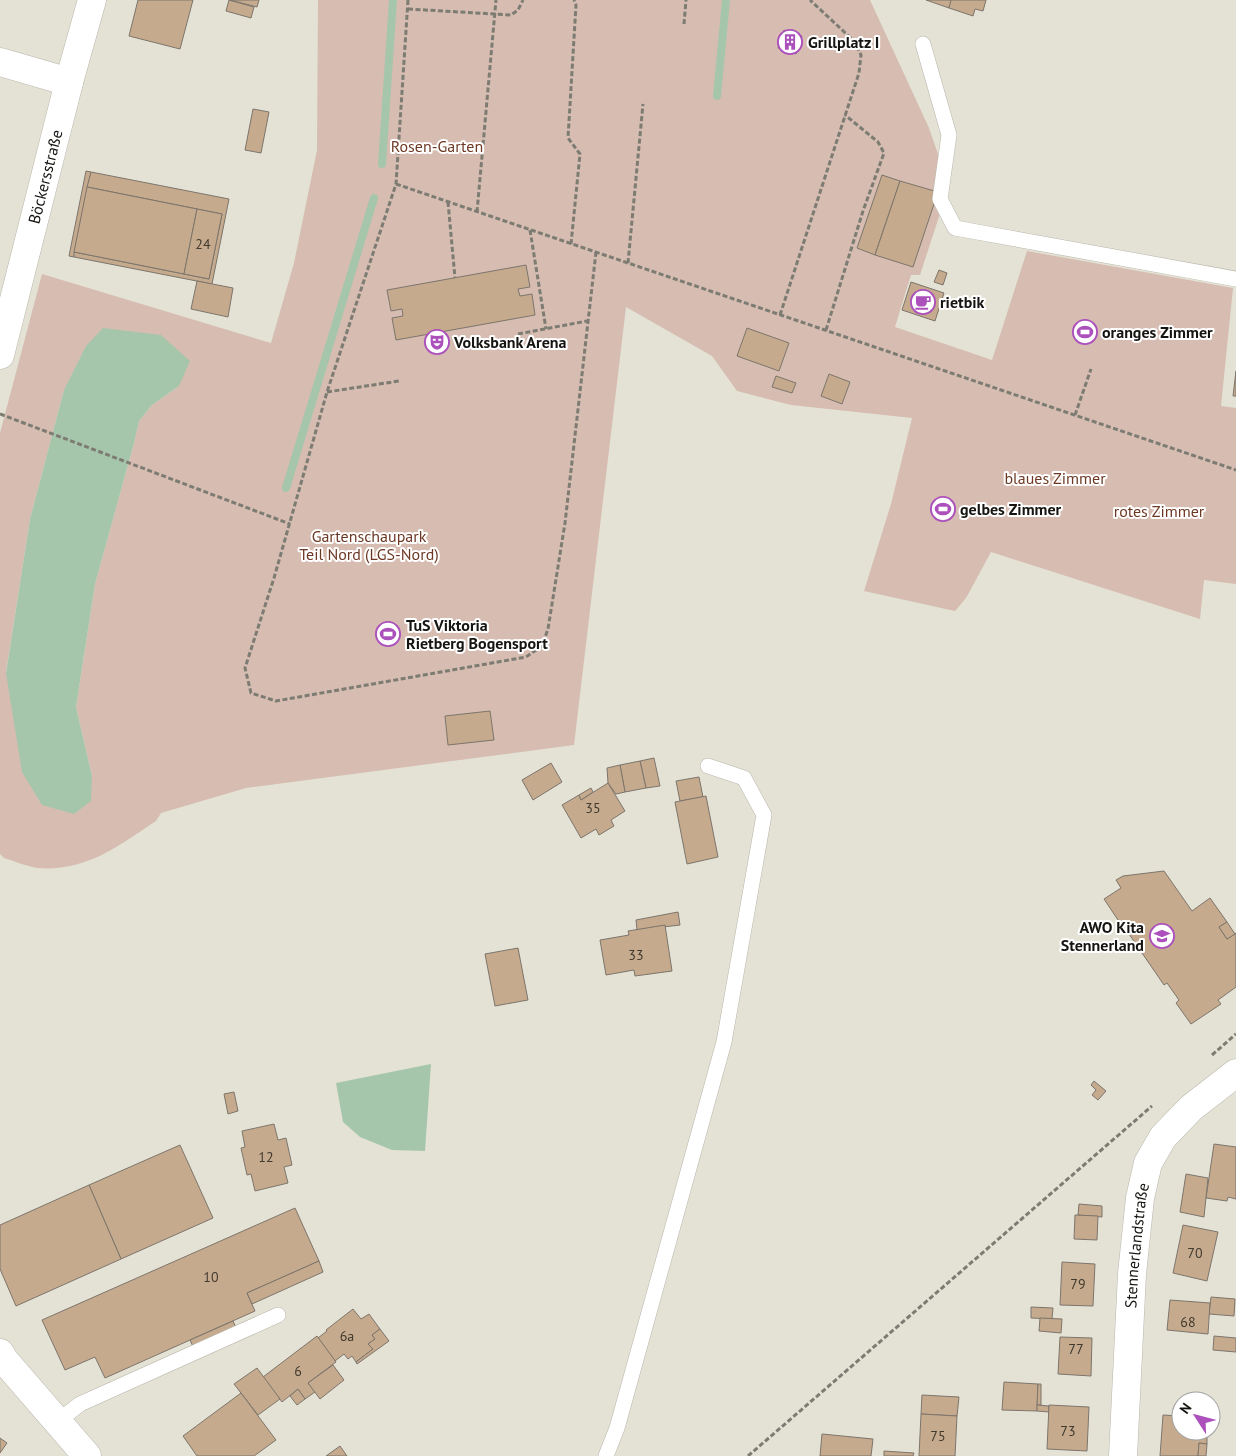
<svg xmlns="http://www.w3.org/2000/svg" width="1236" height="1456" viewBox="0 0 1236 1456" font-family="'PT Sans',sans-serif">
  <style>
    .green { fill: #d6bcb1; fill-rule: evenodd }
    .water { fill: #a6c6ac }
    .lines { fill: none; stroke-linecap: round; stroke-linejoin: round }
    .stream { stroke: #a6c6ac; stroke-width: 8 }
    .building { fill: #c5aa8d; stroke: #7d756c }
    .lane-casing { stroke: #b9b6ab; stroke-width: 16 }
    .street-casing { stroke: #b9b6ab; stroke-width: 29 }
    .path { stroke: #7d7c73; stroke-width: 3; stroke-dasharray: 5 2.5; stroke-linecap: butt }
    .lane { stroke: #fff; stroke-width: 15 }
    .street { stroke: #fff; stroke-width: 28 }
    .labels { text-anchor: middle; stroke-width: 4; stroke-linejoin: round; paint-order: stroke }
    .number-label { font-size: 14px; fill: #413a2f }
    .poi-label { font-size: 16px; font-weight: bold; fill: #151410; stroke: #fff; text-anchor: start }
    .park-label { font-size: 16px; fill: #6c3823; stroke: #fff }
    .street-label { font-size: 16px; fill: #151410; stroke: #fff }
  </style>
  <rect width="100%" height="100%" fill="#e4e2d5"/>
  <!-- green -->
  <path class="green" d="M318,0H870L929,128L949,186L920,275H911L895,327L992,360L1027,251L1233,288L1221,406L1236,408V584L1204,580L1200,619L991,552L966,598L955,611L864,591L891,504L912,418L791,405L737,391L712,356L626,307L574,745L246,788L161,813L156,821C118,846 86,872 37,868C26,866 14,861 4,858L0,854V433L42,274L271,343L294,263L317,150ZM179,386L152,405L139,421L134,443L95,584L76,707L92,776L6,672L30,519L64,390Z"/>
  <!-- water -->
  <g class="water">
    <polygon points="103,328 161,335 190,361 179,386 152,405 139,421 134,443 95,584 76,707 92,776 91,801 74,814 42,805 22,772 6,673 30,519 64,390 86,346"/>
    <polygon points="431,1064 425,1151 392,1150 360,1137 343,1122 336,1083"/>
  </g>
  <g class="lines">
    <!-- stream -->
    <g class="stream">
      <polyline points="717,96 726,0"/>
      <polyline points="382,164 393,0"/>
      <polyline points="286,488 374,198"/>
    </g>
  </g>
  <!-- building -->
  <g class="building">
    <polygon points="138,0 193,0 180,49 129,36"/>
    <polygon points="229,0 254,7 251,18 226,11"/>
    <polygon points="230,0 259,0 257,7"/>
    <polygon points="926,0 951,0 952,1 949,8"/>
    <polygon points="986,0 983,11 975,9 973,16 949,8 951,0"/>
    <polygon points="784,30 802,36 796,54 778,48"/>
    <polygon points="253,109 269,112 261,153 245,150"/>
    <polygon points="86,171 91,172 74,257 69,256"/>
    <polygon points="91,172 229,199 212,284 74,257 74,252 209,279 222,214 87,187"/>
    <polygon points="882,175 900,181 875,255 857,248"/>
    <polygon points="900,181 938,192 913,267 875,255"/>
    <polygon points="87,187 197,209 184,274 74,252"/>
    <polygon points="197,209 222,214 209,279 184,274"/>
    <polygon points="526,265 530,287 518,289 520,296 532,294 535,315 396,340 392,318 403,316 402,309 391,311 387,290"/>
    <polygon points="939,270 947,273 943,285 934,282"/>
    <polygon points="197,281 233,288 228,317 191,309"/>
    <polygon points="911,282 944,293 935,321 902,310"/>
    <polygon points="747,328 789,343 779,371 737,356"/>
    <polygon points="1236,371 1236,396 1233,396"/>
    <polygon points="829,374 850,382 842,404 821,396"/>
    <polygon points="776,376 796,383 792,393 772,387"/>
    <polygon points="490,711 494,740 448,745 445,716"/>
    <polygon points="654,758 660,786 646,788 640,761"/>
    <polygon points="640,761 646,788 625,792 620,765"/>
    <polygon points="551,763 562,782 533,800 522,780"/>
    <polygon points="620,765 625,792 616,794 608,783 607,768"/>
    <polygon points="699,777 703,797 680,801 676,781"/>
    <polygon points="608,783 625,811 611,820 614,826 599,835 596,829 581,838 562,805 579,795 581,800"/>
    <polygon points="591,788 593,792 581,800 579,795"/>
    <polygon points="706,796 718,857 687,864 675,802"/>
    <polygon points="1164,871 1192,911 1210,898 1227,922 1219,927 1227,939 1236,933 1236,987 1218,1000 1221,1004 1191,1024 1176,1003 1179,1000 1167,983 1164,985 1129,934 1132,932 1124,920 1120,923 1104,899 1121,888 1116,880 1123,876"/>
    <polygon points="678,912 680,925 637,930 636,920"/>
    <polygon points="1227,922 1235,934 1227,939 1219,927"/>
    <polygon points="665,925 672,971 635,976 634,970 606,975 600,940 629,935 628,931"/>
    <polygon points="518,948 528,1000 495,1006 485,954"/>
    <polygon points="1094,1081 1106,1091 1098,1100 1092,1095 1096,1090 1091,1085"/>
    <polygon points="234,1092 238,1111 228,1114 224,1094"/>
    <polygon points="274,1124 278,1140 286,1138 292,1165 284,1167 288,1183 255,1191 251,1174 247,1175 241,1148 245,1147 242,1131"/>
    <polygon points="1214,1144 1236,1147 1236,1199 1228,1197 1227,1201 1206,1198"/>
    <polygon points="180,1145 213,1218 121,1259 89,1185"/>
    <polygon points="1186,1174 1208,1178 1204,1217 1180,1212"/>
    <polygon points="89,1185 121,1259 16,1306 0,1269 0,1225"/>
    <polygon points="1079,1204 1102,1206 1102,1217 1078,1215"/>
    <polygon points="295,1208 319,1261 247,1293 255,1311 105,1378 95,1357 65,1370 42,1320"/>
    <polygon points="1075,1215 1098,1216 1097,1240 1074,1239"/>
    <polygon points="1183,1225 1218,1232 1207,1281 1173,1273"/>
    <polygon points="319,1261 323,1272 252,1304 247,1293"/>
    <polygon points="1062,1262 1095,1264 1093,1306 1060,1305"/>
    <polygon points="1211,1297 1235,1299 1234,1316 1209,1314"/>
    <polygon points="1170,1300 1210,1303 1208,1334 1167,1330"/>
    <polygon points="1031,1307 1053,1308 1052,1319 1031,1318"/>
    <polygon points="353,1309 361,1319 369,1314 380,1329 372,1335 375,1339 368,1344 373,1349 356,1362 352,1356 348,1359 344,1354 335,1361 318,1338 327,1331 326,1330"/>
    <polygon points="1040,1318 1062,1319 1061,1333 1039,1331"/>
    <polygon points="233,1321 238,1332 195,1351 190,1340"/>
    <polygon points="380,1329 389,1341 357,1364 356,1362 373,1349 368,1344 375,1339 372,1335"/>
    <polygon points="317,1336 336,1362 308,1383 315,1392 305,1399 298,1389 282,1402 263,1377"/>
    <polygon points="1214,1336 1236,1338 1236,1352 1213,1350"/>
    <polygon points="1060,1337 1092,1338 1091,1376 1058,1374"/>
    <polygon points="333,1365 344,1380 320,1399 308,1383"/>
    <polygon points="257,1368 280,1399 258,1415 234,1384"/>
    <polygon points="1004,1382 1038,1384 1037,1411 1002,1410"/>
    <polygon points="1038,1384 1041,1384 1041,1405 1037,1405"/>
    <polygon points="298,1389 305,1399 297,1405 290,1396"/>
    <polygon points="241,1393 276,1440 254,1456 197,1456 183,1436"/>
    <polygon points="922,1395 959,1397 957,1416 921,1414"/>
    <polygon points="1037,1405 1049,1406 1049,1412 1037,1411"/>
    <polygon points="1049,1405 1089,1407 1087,1451 1047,1449"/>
    <polygon points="921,1414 957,1416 955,1456 919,1456"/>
    <polygon points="1163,1415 1181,1416 1181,1431 1207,1431 1207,1444 1199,1443 1198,1456 1160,1456"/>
    <polygon points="822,1434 873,1439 871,1456 820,1456"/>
    <polygon points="0,1438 7,1443 0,1453"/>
    <polygon points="1199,1443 1207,1444 1206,1456 1198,1456"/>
    <polygon points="340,1446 347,1456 326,1456"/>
    <polygon points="884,1451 914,1453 913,1456 884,1456"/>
  </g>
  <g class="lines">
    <defs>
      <g id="lane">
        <polyline points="923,44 949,135 940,199 955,228 1236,279"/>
        <polyline points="57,1422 80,1404 278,1315"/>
        <polyline points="606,1456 617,1428 724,1042 764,815 744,778 708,766"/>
      </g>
      <g id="street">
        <polyline points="0,62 69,82"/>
        <path id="s1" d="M0,355L69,82L92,0"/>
        <polyline points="0,1353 5,1361 87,1456"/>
        <path id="s2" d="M1123,1456L1132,1274L1140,1198L1148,1163L1163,1137L1191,1108L1236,1073"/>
      </g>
    </defs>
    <!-- lane casing -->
    <use href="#lane" class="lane-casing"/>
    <!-- street casing -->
    <use href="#street" class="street-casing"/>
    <!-- path -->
    <g class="path">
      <polyline points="408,0 396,184 327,392 274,578 245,668 251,693 276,701 526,657 542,646 548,629 565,523 596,252"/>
      <polyline points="408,9 511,15 518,10 523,0"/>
      <polyline points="684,24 686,0"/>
      <polyline points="396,184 1236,470"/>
      <polyline points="448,202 455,278"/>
      <polyline points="477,212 496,0"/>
      <polyline points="530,230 546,329"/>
      <polyline points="571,244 580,154 568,138 576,5 574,0"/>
      <polyline points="628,263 643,104"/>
      <polyline points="780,315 859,73 861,55 854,41 810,0"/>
      <polyline points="826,330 863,211 884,153 878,142 845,115"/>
      <polyline points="518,334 587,321"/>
      <polyline points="327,392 399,381"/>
      <polyline points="0,414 290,524"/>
      <polyline points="1075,415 1091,369"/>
      <polyline points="1212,1055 1236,1034"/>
      <polyline points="748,1456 1152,1106"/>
    </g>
    <!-- lane -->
    <use href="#lane" class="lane"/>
    <!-- street -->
    <use href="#street" class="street"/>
  </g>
  <!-- icons -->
  <defs>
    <symbol id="building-ring" viewBox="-11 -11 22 22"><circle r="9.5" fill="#fff" stroke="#ac51bc" stroke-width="1.5"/><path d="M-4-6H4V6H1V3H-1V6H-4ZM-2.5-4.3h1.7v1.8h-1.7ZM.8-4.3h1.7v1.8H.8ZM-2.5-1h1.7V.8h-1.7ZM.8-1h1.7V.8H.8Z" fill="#ac51bc"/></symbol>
    <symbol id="cafe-ring" viewBox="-11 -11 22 22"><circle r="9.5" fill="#fff" stroke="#ac51bc" stroke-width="1.5"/><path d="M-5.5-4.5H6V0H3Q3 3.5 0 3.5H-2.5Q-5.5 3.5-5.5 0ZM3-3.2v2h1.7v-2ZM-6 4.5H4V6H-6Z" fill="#ac51bc"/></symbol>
    <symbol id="stadium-ring" viewBox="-11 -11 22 22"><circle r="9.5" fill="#fff" stroke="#ac51bc" stroke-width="1.5"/><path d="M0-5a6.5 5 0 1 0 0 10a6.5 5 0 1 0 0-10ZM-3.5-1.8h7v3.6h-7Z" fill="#ac51bc"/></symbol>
    <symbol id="theatre-ring" viewBox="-11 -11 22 22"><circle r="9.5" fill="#fff" stroke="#ac51bc" stroke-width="1.5"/><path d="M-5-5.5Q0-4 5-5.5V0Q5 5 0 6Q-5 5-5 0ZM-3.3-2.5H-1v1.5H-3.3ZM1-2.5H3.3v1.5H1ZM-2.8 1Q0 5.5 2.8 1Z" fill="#ac51bc"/></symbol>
    <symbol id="school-ring" viewBox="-11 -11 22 22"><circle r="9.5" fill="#fff" stroke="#ac51bc" stroke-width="1.5"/><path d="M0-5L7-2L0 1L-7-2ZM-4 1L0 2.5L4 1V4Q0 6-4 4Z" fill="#ac51bc"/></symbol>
  </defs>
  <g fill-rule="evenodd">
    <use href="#building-ring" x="776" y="28" width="28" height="28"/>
    <use href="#cafe-ring" x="909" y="288" width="28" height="28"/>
    <use href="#stadium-ring" x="1071" y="318" width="28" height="28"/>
    <use href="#theatre-ring" x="423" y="328" width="28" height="28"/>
    <use href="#stadium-ring" x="929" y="495" width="28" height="28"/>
    <use href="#stadium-ring" x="374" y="620" width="28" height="28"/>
    <use href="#school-ring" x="1148" y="922" width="28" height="28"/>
  </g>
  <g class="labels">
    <!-- number labels -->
    <g class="number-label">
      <text x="203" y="249">24</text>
      <text x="593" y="813">35</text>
      <text x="636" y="960">33</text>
      <text x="266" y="1162">12</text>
      <text x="1195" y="1258">70</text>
      <text x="211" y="1282">10</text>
      <text x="1078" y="1289">79</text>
      <text x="1188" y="1327">68</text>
      <text x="347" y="1341">6a</text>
      <text x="1076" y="1354">77</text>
      <text x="298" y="1376">6</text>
      <text x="1068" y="1436">73</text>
      <text x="938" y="1441">75</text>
    </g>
    <!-- poi labels -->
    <g class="poi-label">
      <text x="808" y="48">Grillplatz I</text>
      <text x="940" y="308">rietbik</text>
      <text x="1102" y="338">oranges Zimmer</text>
      <text x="454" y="348">Volksbank Arena</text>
      <text x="960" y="515">gelbes Zimmer</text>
      <text x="406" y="631">TuS Viktoria<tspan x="406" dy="18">Rietberg Bogensport</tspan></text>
      <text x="1144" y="933" text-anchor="end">AWO Kita<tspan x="1144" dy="18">Stennerland</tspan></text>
    </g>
    <!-- park labels -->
    <g class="park-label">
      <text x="437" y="152">Rosen-Garten</text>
      <text x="1055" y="484">blaues Zimmer</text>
      <text x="1159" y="517">rotes Zimmer</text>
      <text x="369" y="542">Gartenschaupark<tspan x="369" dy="18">Teil Nord (LGS-Nord)</tspan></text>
    </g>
    <!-- street labels -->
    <g class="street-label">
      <text dy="6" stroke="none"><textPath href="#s1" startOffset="184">Böckersstraße</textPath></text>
      <text dy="6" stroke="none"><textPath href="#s2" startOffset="211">Stennerlandstraße</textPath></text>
    </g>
  </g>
  <!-- north arrow -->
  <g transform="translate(1196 1416) rotate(306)"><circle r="24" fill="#ffffff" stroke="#a1a19f"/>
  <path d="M0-4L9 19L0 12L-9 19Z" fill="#ac51bc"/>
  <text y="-8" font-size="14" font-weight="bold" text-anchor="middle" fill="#151410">N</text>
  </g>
</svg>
